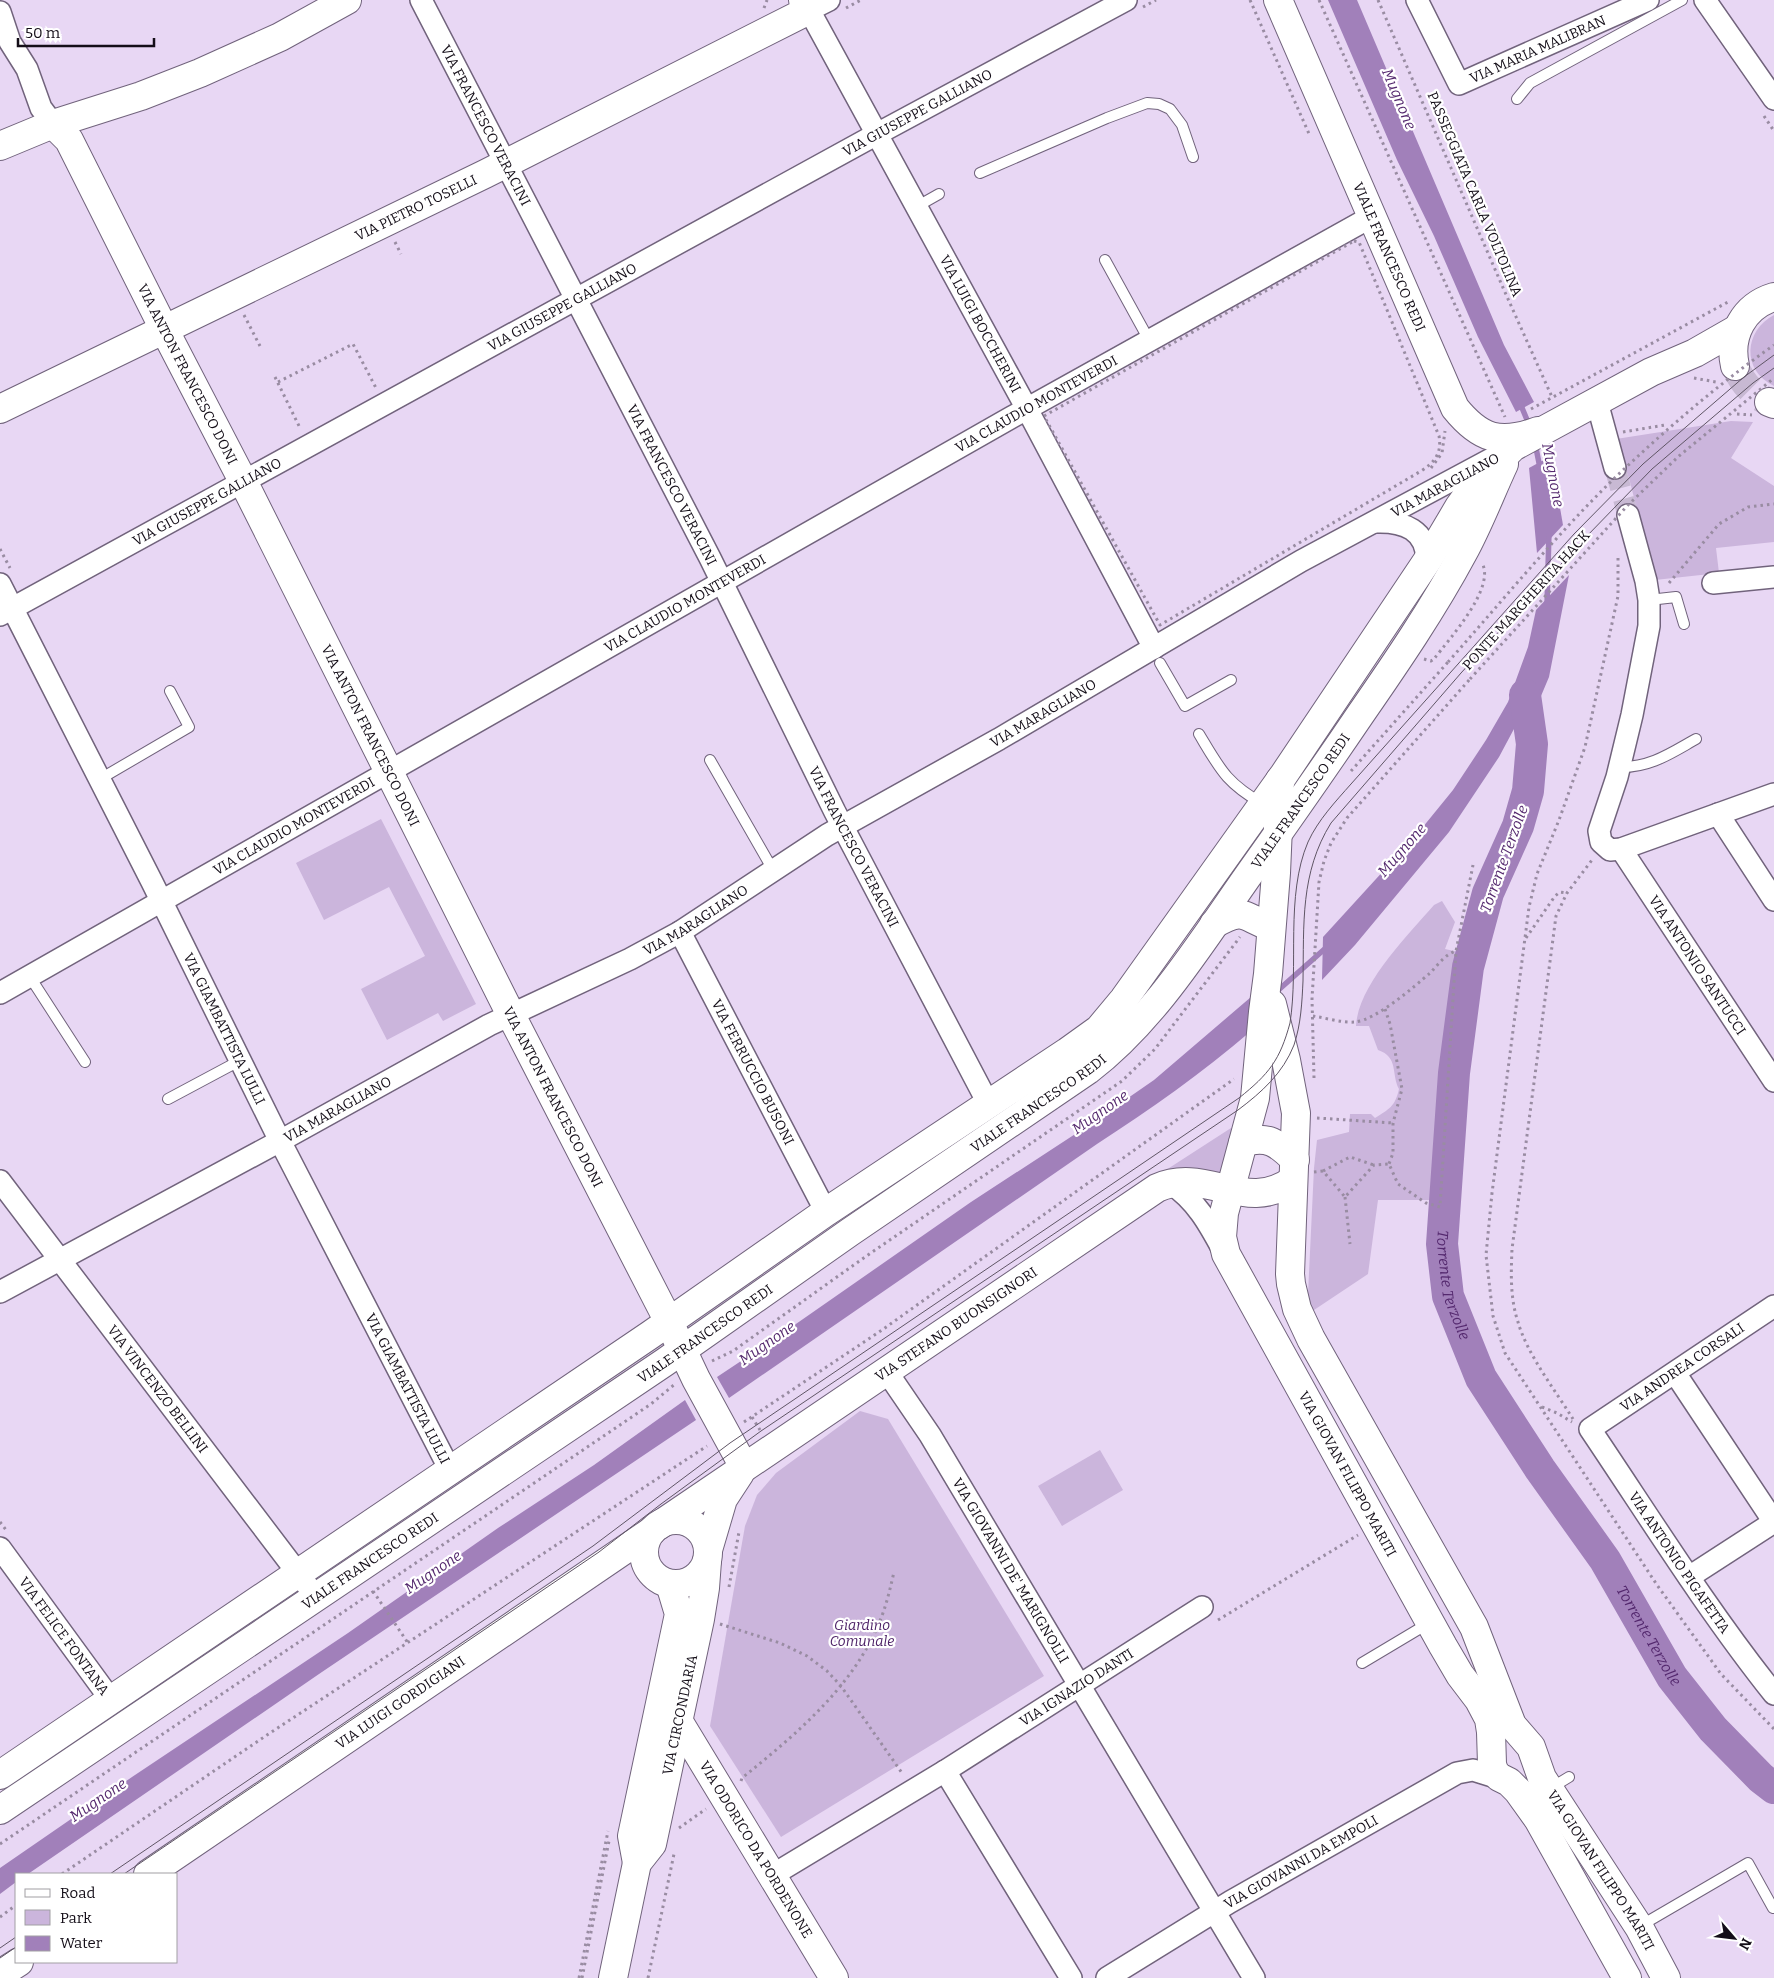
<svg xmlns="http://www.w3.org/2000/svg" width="1774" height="1978" viewBox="0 0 1774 1978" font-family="Bitter,serif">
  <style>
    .green { fill: #cbb5dc }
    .water { fill: #a180ba }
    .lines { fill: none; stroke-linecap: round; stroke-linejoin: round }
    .stream { stroke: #a180ba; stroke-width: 5.5 }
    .river { stroke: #a180ba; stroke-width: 32 }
    .street-tunnel { stroke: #c8b9d3; stroke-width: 21; stroke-dasharray: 21 11; stroke-linecap: butt }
    .primary-tunnel { stroke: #c8b9d3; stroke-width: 28; stroke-dasharray: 28 14; stroke-linecap: butt }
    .lane-casing { stroke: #71637c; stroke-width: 12 }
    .street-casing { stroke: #71637c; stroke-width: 24 }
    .secondary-casing { stroke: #71637c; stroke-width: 30 }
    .primary-casing { stroke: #71637c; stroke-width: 30 }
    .path { stroke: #998ca2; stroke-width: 3; stroke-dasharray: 2.5 4; stroke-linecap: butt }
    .lane { stroke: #fff; stroke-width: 10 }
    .street { stroke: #fff; stroke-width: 21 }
    .secondary { stroke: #fff; stroke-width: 28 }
    .primary { stroke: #fff; stroke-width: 28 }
    .tram { stroke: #5f5565; stroke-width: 1 }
    .path-bridge { stroke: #998ca2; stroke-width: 3; stroke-dasharray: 2.5 4; stroke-linecap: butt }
    .labels { text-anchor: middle; stroke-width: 4.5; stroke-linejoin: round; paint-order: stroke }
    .street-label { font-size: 14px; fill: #140e18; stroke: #fff }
    .park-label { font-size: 14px; font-style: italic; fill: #4e2368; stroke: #fff }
    .water-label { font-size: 15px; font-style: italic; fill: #54286e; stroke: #fff }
  </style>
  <rect width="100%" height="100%" fill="#e8d7f4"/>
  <!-- green -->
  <g class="green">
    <path d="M1774,315V386C1741,370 1744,331 1774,315Z"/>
    <polygon points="1731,421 1753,422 1731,458 1774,486 1774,542 1716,548 1719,573 1655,580 1630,482 1616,439"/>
    <polygon points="381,819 476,1004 443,1021 438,1013 387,1040 361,989 425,956 389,887 324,920 296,863"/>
    <path d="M1442,901L1455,922L1445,949L1463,953L1438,1200H1378L1368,1274L1311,1312L1308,1294L1314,1168L1317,1140L1349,1132L1350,1114H1371L1375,1118C1389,1109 1395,1107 1399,1089C1391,1074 1399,1057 1378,1050L1369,1026H1356C1358,985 1408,935 1434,905Z"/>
    <polygon points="1231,1128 1233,1131 1223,1163 1224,1174 1149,1181"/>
    <polygon points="860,1411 888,1419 1044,1676 781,1837 710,1726 745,1526 757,1495 776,1473"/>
    <polygon points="1100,1450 1123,1490 1062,1526 1038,1486"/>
  </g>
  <!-- water -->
  <g class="water">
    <polygon points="1328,0 1357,0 1504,345 1534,402 1516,412 1478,337 1434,236 1397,160"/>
    <polygon points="1551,456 1563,525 1537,553 1529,468"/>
    <polygon points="1569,575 1549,677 1541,696 1515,727 1499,757 1449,832 1355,945 1322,980 1323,937 1418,833 1453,790 1486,740 1508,702 1528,647 1536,610"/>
    <path d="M1251,997V1031C1202,1073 1151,1109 1097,1144L729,1398L717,1377L783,1333L971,1202L1089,1125L1154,1080Z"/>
    <polygon points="685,1400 696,1420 319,1674 28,1874 16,1874 16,1882 0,1894 0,1868 132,1777 348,1633 498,1528 594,1465"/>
  </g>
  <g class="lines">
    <!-- stream -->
    <g class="stream">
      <polyline points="1520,403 1530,427"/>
      <polyline points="1535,443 1540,468"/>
      <polyline points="1547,605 1549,532"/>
      <polyline points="1275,993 1328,946"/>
    </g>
    <!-- river -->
    <path class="river" id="s1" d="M1525,695L1532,744L1528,791L1518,826L1488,893L1468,967L1454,1073L1442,1244L1448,1296L1481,1378L1540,1469L1605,1560L1672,1677L1713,1729L1761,1778L1774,1788"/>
    <!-- street-tunnel -->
    <polyline class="street-tunnel" points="1615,468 1628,515"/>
    <!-- primary-tunnel -->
    <path class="primary-tunnel" d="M1735,366C1742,383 1753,395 1769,402"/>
    <defs>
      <g id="lane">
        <polyline points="1517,99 1530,83 1682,0"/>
        <polyline points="980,173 1107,118 1147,103 1159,104 1170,109 1182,125 1193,157"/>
        <polyline points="916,207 939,194"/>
        <polyline points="1105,260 1149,340"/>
        <polyline points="1649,600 1676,597 1684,624"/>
        <polyline points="1160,663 1185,706 1231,680"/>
        <path d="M1199,734C1220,769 1226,783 1263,804"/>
        <polyline points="710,760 773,870"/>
        <path d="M1619,767C1650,768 1671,753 1696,739"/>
        <polyline points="100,779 189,727 170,691"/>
        <polyline points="30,977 85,1062"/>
        <polyline points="168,1099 241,1060"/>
        <polyline points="1362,1663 1429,1623"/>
        <polyline points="1551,1788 1569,1777"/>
        <polyline points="1640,1926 1748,1863 1773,1908"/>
      </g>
      <g id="street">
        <path id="s2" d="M421,0L710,558L835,812L989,1105"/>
        <path id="s3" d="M829,0L809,10L1027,409L1154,648"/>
        <path id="s4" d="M1417,0L1459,84L1648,0"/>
        <polyline points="1705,0 1774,99"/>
        <polyline points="0,12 10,42 27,69 41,108 53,124"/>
        <polyline points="1597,402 1615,468"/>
        <polyline points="1628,515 1646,581 1649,600 1649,626 1632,715 1617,777 1599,831 1601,842 1610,850 1621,849 1774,794"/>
        <path d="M1376,522C1404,521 1427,530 1427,561"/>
        <polyline points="1713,583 1774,577"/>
        <path id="s5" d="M0,584L152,882L280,1141L450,1470"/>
        <path id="s6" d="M0,615L877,134L1126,0"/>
        <polyline points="1718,814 1774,900"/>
        <path id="s7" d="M1621,849L1774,1081"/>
        <path id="s8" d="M680,932L826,1212"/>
        <path id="s9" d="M0,993L1012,417L1371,217"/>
        <path id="s10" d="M0,1181L316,1597"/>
        <path d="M1170,1183C1196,1200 1209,1224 1223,1250"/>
        <path id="s11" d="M0,1292L280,1141L489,1025L630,959L680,932L827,835L999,739L1301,561L1493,458"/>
        <path id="s12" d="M1774,1306L1590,1429C1650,1518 1707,1610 1774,1694"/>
        <path id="s13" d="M887,1372L930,1435L1254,1978"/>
        <polyline points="1675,1373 1774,1522"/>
        <path id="s14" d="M0,1548L111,1700"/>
        <polyline points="1689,1577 1774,1522"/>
        <polyline points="945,1771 1071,1978"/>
        <path id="s15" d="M771,1876L945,1771L1202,1607"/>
        <path id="s16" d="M1107,1978L1230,1902L1457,1773L1473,1770L1502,1779"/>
      </g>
      <g id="secondary">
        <path id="s17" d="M1278,0L1455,408C1480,439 1500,445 1538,431"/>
        <path id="s18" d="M53,124L69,140L164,329L243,481L511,1015L669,1322L696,1379L744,1467"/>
        <path id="s19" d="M1280,780L1276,873L1268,974L1263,1012L1255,1098L1224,1213L1222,1237L1226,1254L1443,1646L1460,1675L1479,1700L1489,1719L1491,1732L1492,1764L1494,1771L1499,1777L1509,1782L1518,1791L1538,1819L1627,1978"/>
        <path d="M1214,924C1246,907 1241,916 1271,927"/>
        <path id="s20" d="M1272,1004L1286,1060L1296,1113L1290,1274L1291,1284L1297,1309L1311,1339L1474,1627L1512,1725L1531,1747L1542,1778L1639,1927L1666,1978"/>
        <path d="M1243,1143C1267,1134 1279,1144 1295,1160"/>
        <circle cx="676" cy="1552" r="32"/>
        <path id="s21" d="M658,1526L1157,1188C1207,1166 1246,1215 1293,1180"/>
        <polyline points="708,1550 723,1499 740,1473"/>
        <path id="s22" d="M679,1722L834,1978"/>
        <polyline points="637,1863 632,1836 679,1614 670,1584"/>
        <path id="s23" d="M148,1874L652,1531"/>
        <polyline points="0,1974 19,1962"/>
        <path id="s24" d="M613,1978L637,1863L652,1844L700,1619L705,1588L707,1561"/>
      </g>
      <g id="primary">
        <polyline points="0,146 53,124 141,96 200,73 280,37 347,0"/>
        <path d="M1735,366C1728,335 1744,306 1774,297"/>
        <polyline points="1769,402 1774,404"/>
        <path id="s25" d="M0,409L485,174L809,10L803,0"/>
        <polyline points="0,1775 650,1335 826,1212 1067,1052 1099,1029 1124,999 1283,776 1427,561 1459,507 1474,486 1513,447 1651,372 1695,353 1737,329"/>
        <path id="s26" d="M0,1810L665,1362L850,1232L1088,1070C1154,1020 1202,941 1250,873C1287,821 1324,768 1360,715C1396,663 1433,609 1463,553C1479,524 1490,494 1504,464"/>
      </g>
    </defs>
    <!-- lane casing -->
    <use href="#lane" class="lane-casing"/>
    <!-- street casing -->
    <use href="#street" class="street-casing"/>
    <!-- secondary casing -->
    <use href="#secondary" class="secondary-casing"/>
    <!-- primary casing -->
    <use href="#primary" class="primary-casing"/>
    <!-- path -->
    <g class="path">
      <polyline points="1250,0 1310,136"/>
      <polyline points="1319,0 1505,417"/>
      <polyline points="1378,0 1504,290 1552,397"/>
      <polyline points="1143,7 1156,0"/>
      <polyline points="764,8 767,0"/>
      <polyline points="846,8 861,0"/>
      <polyline points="1764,116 1774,131"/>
      <path d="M1354,241L1359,242L1439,436C1442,453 1435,462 1421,471L1160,625L1044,416Z"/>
      <polyline points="395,242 401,254"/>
      <polyline points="244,315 260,346"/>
      <polyline points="275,377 300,428"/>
      <polyline points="1694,378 1716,382"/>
      <polyline points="278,382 353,344 376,388"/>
      <polyline points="1531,409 1728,302"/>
      <polyline points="1737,414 1752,415"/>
      <polyline points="1623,432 1665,425"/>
      <polyline points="1431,468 1442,453 1445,431"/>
      <polyline points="0,549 10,568"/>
      <polyline points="1618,558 1618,596 1585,747 1559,820 1537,874 1529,907 1492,1193 1486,1255 1493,1316 1505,1353 1657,1585 1721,1674 1774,1729"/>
      <polyline points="1669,583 1719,524 1748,507 1774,504"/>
      <path d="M1424,659L1431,661L1434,659C1449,639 1496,588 1482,563"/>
      <polyline points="1351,771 1448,662"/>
      <polyline points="1526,938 1555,896 1560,892 1567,893"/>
      <polyline points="1385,1009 1390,1024 1402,1089 1393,1123 1393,1153 1389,1164"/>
      <path d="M1313,1016C1326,1018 1342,1023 1355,1022C1376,1020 1414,987 1430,973C1438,965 1445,954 1456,951"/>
      <polyline points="1314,1078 1312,999 1319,882 1324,861 1331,843 1347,818 1470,679"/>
      <polyline points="1317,1118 1393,1123"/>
      <polyline points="1323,1171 1350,1157 1374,1165"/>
      <polyline points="1314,1172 1323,1171 1345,1197 1374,1165 1389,1164 1398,1184 1426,1203 1440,1207 1456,951 1473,865"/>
      <polyline points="1345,1197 1350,1244"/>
      <polyline points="712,1361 733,1351 865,1257 1122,1081 1155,1049 1240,937"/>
      <polyline points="1542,1407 1557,1413 1572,1422"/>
      <polyline points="752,1417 760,1430"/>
      <path d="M1573,1419C1555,1390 1527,1354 1518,1322C1510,1298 1511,1273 1512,1249L1556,916L1567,893L1592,860"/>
      <polyline points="744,1422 882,1330 1234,1079"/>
      <polyline points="0,1522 6,1530"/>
      <polyline points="729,1587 739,1532"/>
      <polyline points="373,1591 408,1643"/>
      <polyline points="1218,1620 1358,1535"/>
      <polyline points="720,1624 780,1643 807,1656 827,1671 841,1686 902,1773"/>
      <path d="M741,1781L742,1778C799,1732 860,1681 884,1610C888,1598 891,1585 894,1572"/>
      <polyline points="679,1828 706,1809"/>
      <polyline points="0,1844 651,1404 675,1384"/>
      <polyline points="62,1874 267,1735 707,1446"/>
      <polyline points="0,1917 16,1905"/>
      <polyline points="579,1978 608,1831"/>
      <polyline points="582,1978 609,1841"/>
      <polyline points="648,1978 674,1854"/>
    </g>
    <!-- lane -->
    <use href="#lane" class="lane"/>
    <!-- street -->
    <use href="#street" class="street"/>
    <!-- secondary -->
    <use href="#secondary" class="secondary"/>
    <!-- primary -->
    <use href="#primary" class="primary"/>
    <!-- tram -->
    <g class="tram">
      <path d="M110,1874L593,1546L730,1443L1239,1098C1269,1074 1280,1060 1290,1023C1299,966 1285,896 1308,842C1318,820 1336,801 1351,784L1574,534L1643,464L1744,377L1774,355"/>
      <path d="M124,1874L599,1552L661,1504L761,1431L1238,1110C1262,1092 1283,1073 1294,1045C1301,1024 1302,1002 1303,981C1304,924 1300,873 1331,823L1461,673L1585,538L1652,469L1753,383L1774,368"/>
      <polyline points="0,1948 16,1937"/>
      <polyline points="0,1958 16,1947"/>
    </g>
    <!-- path-bridge -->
    <g class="path-bridge">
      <path d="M1448,662C1505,598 1560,530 1622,471C1670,426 1720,383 1774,345"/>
      <polyline points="1470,679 1628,505 1679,456 1774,378"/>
    </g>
  </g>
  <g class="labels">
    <!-- street labels -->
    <g class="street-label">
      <text dy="5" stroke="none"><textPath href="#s4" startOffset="180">VIA MARIA MALIBRAN</textPath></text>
      <text dy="5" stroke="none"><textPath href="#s6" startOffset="1046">VIA GIUSEPPE GALLIANO</textPath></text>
      <text dy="5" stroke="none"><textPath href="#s2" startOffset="141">VIA FRANCESCO VERACINI</textPath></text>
      <text transform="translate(1475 194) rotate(67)" y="5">PASSEGGIATA CARLA VOLTOLINA</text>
      <text dy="5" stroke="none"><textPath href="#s25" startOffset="462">VIA PIETRO TOSELLI</textPath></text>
      <text dy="5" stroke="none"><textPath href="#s17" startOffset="280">VIALE FRANCESCO REDI</textPath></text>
      <text dy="5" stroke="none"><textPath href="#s6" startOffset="641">VIA GIUSEPPE GALLIANO</textPath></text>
      <text dy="5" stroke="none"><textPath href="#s3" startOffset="380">VIA LUIGI BOCCHERINI</textPath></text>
      <text dy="5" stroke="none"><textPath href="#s18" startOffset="285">VIA ANTON FRANCESCO DONI</textPath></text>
      <text dy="5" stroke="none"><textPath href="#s9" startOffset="1192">VIA CLAUDIO MONTEVERDI</textPath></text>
      <text dy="5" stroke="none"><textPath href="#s2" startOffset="546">VIA FRANCESCO VERACINI</textPath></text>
      <text transform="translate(1445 485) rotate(-28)" y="5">VIA MARAGLIANO</text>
      <text dy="5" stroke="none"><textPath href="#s6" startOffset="236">VIA GIUSEPPE GALLIANO</textPath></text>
      <text transform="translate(1526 600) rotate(-48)" y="5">PONTE MARGHERITA HACK</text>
      <text dy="5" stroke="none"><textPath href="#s9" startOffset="788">VIA CLAUDIO MONTEVERDI</textPath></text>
      <text dy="5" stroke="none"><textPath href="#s11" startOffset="1194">VIA MARAGLIANO</textPath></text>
      <text dy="5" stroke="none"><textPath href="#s18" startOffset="690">VIA ANTON FRANCESCO DONI</textPath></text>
      <text dy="5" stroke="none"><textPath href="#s26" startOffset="1660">VIALE FRANCESCO REDI</textPath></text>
      <text dy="5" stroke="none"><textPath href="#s9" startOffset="338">VIA CLAUDIO MONTEVERDI</textPath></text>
      <text dy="5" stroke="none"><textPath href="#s2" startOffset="951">VIA FRANCESCO VERACINI</textPath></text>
      <text dy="5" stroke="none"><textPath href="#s11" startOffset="789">VIA MARAGLIANO</textPath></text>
      <text dy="5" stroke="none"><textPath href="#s7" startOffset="139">VIA ANTONIO SANTUCCI</textPath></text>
      <text dy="5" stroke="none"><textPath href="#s5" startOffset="498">VIA GIAMBATTISTA LULLI</textPath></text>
      <text dy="5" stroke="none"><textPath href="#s8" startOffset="158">VIA FERRUCCIO BUSONI</textPath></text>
      <text dy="5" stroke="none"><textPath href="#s18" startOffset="1095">VIA ANTON FRANCESCO DONI</textPath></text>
      <text dy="5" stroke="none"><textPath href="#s26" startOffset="1256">VIALE FRANCESCO REDI</textPath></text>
      <text dy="5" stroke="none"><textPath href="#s11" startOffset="384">VIA MARAGLIANO</textPath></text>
      <text dy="5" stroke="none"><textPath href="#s21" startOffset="360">VIA STEFANO BUONSIGNORI</textPath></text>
      <text dy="5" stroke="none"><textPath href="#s26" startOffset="851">VIALE FRANCESCO REDI</textPath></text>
      <text transform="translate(1682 1367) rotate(-34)" y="5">VIA ANDREA CORSALI</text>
      <text dy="5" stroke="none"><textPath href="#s10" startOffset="261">VIA VINCENZO BELLINI</textPath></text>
      <text dy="5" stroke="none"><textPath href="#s5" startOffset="902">VIA GIAMBATTISTA LULLI</textPath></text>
      <text dy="5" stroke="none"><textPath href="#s19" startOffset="731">VIA GIOVAN FILIPPO MARITI</textPath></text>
      <text dy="5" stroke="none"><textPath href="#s26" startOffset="446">VIALE FRANCESCO REDI</textPath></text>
      <text dy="5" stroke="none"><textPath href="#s12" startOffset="382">VIA ANTONIO PIGAFETTA</textPath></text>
      <text dy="5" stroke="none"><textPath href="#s13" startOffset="234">VIA GIOVANNI DE' MARIGNOLLI</textPath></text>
      <text dy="5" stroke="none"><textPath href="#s14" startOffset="109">VIA FELICE FONTANA</textPath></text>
      <text dy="5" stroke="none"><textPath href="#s15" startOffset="359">VIA IGNAZIO DANTI</textPath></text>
      <text dy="5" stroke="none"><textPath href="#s23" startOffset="305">VIA LUIGI GORDIGIANI</textPath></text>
      <text dy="5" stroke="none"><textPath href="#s24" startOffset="274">VIA CIRCONDARIA</textPath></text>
      <text dy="5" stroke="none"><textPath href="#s22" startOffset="149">VIA ODORICO DA PORDENONE</textPath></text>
      <text dy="5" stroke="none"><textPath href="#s16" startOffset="226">VIA GIOVANNI DA EMPOLI</textPath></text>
      <text dy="5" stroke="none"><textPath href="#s20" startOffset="949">VIA GIOVAN FILIPPO MARITI</textPath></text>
    </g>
    <!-- park labels -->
    <g class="park-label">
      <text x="862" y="1630">Giardino<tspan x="862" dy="16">Comunale</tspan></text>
    </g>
    <!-- water labels -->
    <g class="water-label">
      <text transform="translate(1399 99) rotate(67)" y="5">Mugnone</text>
      <text transform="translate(1553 475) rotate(79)" y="5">Mugnone</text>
      <text transform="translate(1402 850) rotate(-49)" y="5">Mugnone</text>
      <text transform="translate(1504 859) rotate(-70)" y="5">Torrente Terzolle</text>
      <text transform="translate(1100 1112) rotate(-35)" y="5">Mugnone</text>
      <text dy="5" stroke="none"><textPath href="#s1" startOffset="604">Torrente Terzolle</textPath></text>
      <text transform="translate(767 1343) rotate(-35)" y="5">Mugnone</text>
      <text transform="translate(433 1572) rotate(-34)" y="5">Mugnone</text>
      <text dy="5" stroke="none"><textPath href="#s1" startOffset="1010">Torrente Terzolle</textPath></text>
      <text transform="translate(98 1800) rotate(-34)" y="5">Mugnone</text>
    </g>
  </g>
  <!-- legend -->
  <rect x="15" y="1873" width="162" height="90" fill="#ffffff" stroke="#a19fa3"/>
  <rect x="25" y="1889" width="25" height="8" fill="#ffffff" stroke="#a19fa3"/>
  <text x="60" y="1898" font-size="15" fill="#140e18">Road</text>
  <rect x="25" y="1910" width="25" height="15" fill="#cbb5dc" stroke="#a19fa3"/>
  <text x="60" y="1923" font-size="15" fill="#140e18">Park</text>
  <rect x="25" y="1936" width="25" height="15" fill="#a180ba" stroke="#a19fa3"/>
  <text x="60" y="1948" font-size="15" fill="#140e18">Water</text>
  <!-- north arrow -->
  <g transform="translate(1734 1938) rotate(118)" stroke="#ffffff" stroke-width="4" paint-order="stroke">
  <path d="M0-4L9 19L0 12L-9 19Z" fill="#140e18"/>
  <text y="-8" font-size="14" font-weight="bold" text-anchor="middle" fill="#140e18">N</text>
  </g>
  <!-- scale -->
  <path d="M18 38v8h136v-8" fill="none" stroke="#140e18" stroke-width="2.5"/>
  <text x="25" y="38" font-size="15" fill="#140e18" stroke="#ffffff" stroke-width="4" paint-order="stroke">50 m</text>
</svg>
